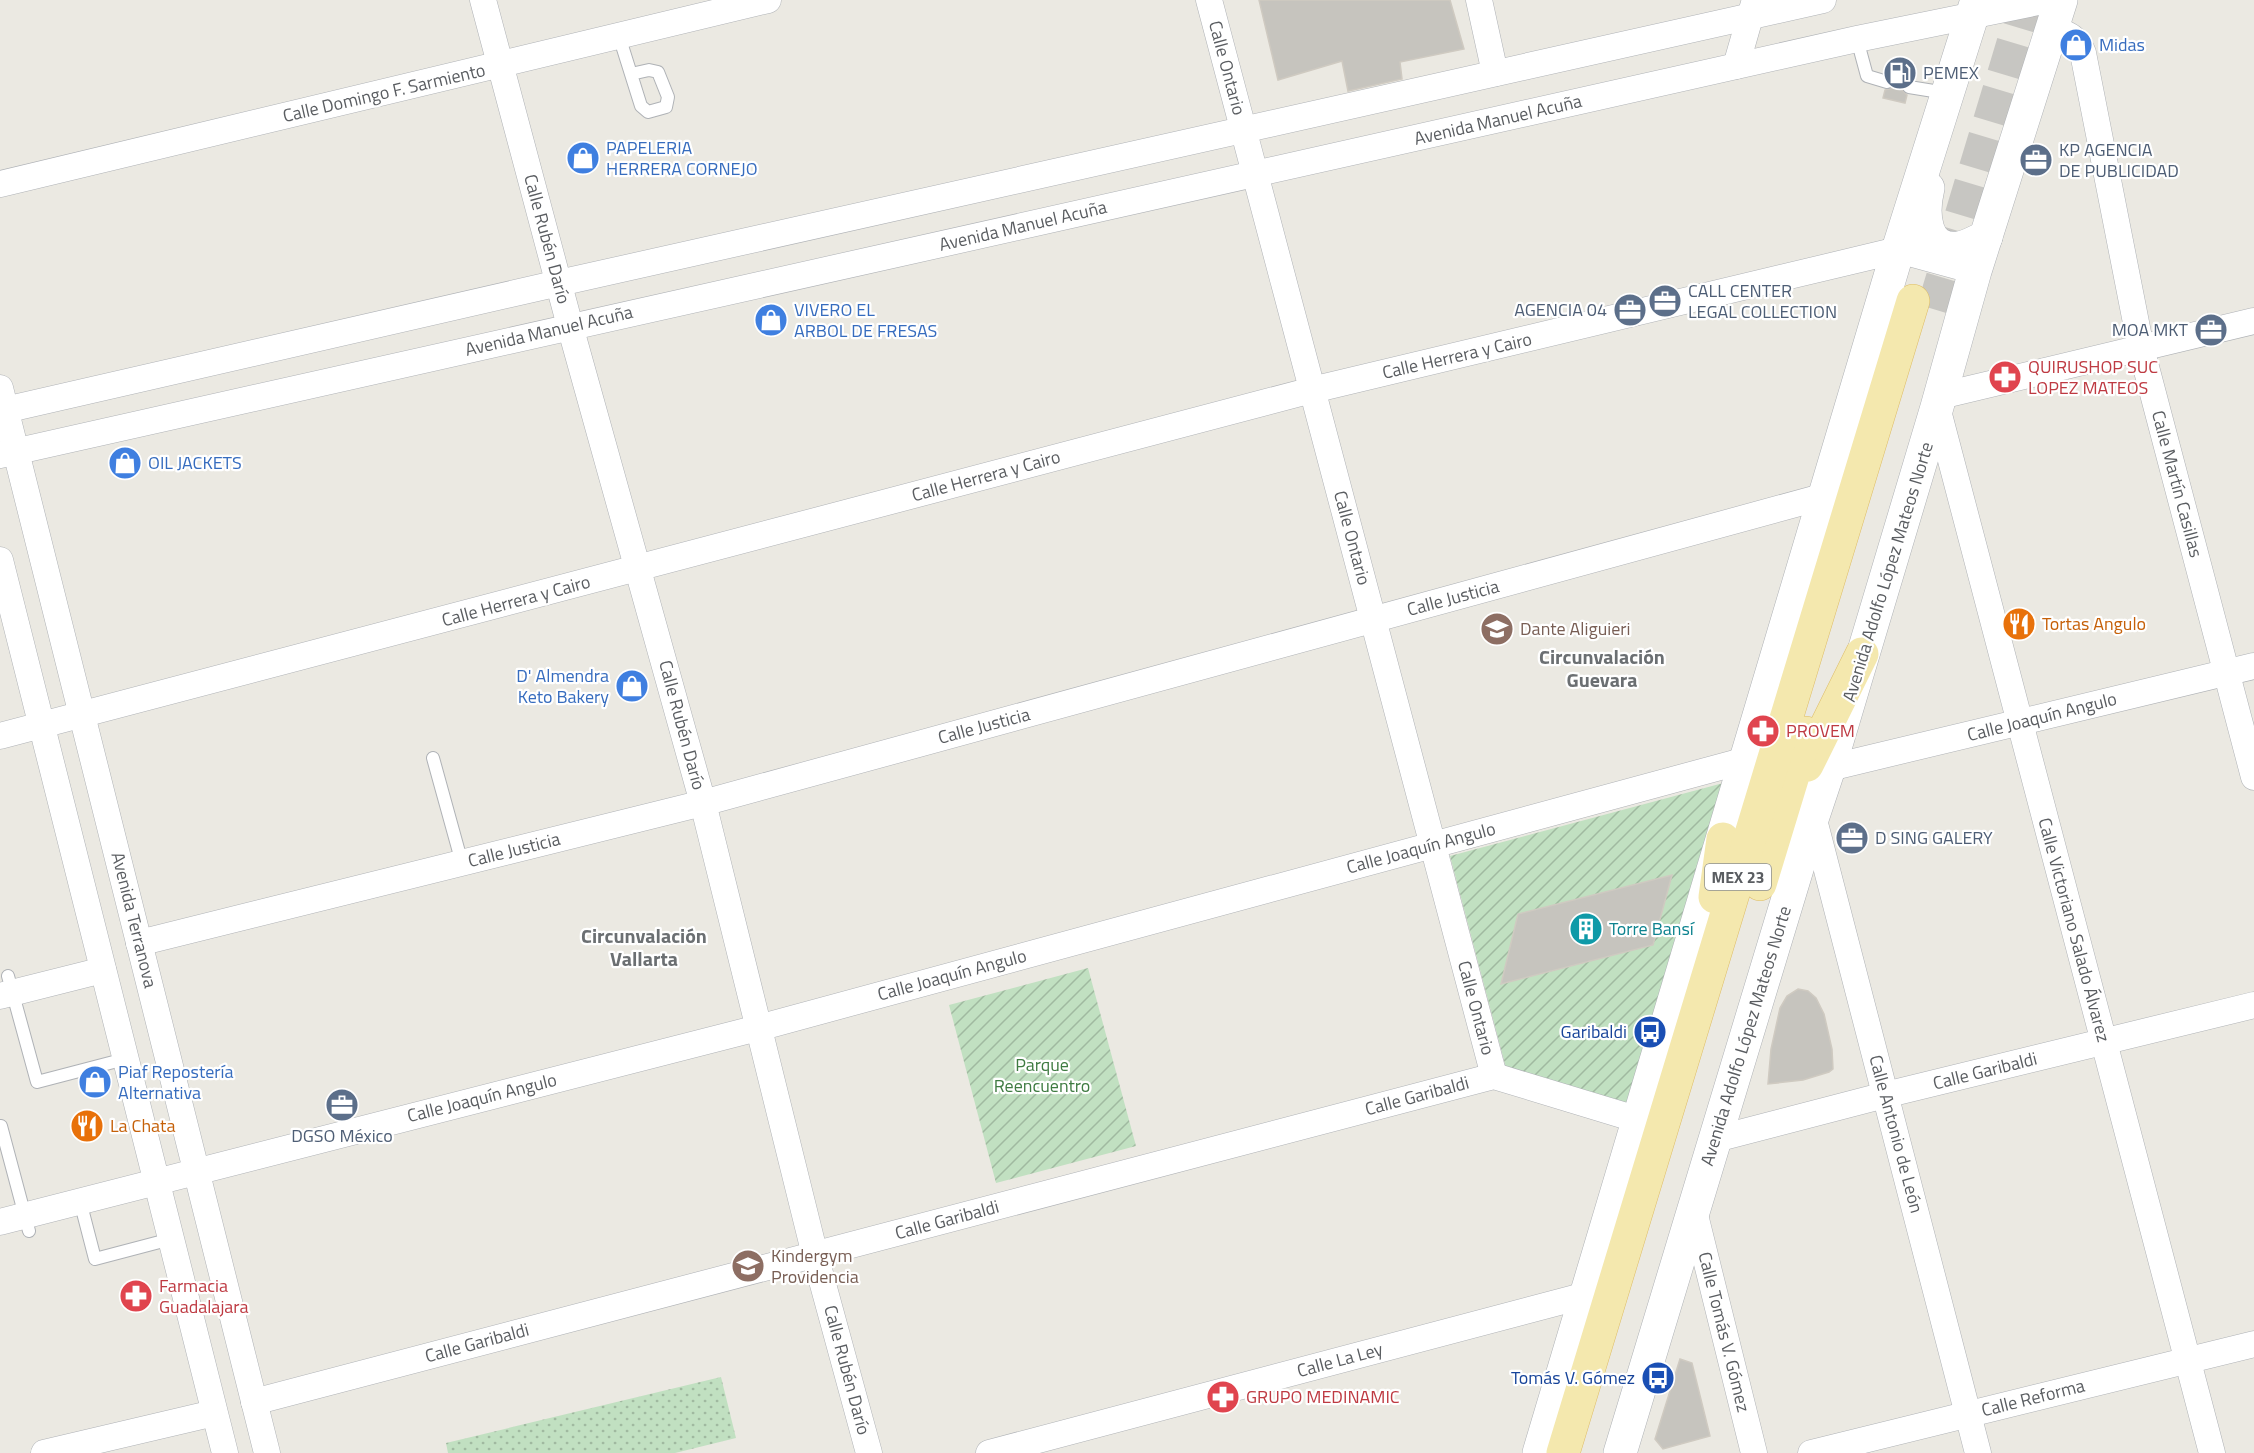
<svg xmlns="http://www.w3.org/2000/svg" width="2254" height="1453" viewBox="0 0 2254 1453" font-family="'Titillium Web',sans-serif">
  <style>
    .park { fill: url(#park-dots) }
    .garden { fill: url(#garden-furrows) }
    .building { fill: #c6c4be; stroke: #cfcac1; stroke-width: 1.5 }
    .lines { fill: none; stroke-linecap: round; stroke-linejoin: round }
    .primary-tunnel { stroke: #c7c6c2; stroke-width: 33; stroke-dasharray: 33 16; stroke-linecap: butt }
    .lane-casing { stroke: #afb2b6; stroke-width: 14 }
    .street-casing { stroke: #afb2b6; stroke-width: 27 }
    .secondary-casing { stroke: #aeb1b5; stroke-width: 34 }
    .primary-casing { stroke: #debd67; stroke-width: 34 }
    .lane { stroke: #fff; stroke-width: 12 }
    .street { stroke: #fff; stroke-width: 26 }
    .secondary { stroke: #fff; stroke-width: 33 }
    .primary { stroke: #f4e8ae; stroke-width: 33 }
    .labels { text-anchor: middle; stroke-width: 4.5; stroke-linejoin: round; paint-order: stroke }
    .shield { fill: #fff; stroke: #8c8e90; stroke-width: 1.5 }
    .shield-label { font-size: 16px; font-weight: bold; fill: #5a5d61 }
    .shop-label { font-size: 18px; fill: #366cbe; stroke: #fff; text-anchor: start }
    .street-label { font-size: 18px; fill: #5a5d61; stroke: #fff }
    .service-label { font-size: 18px; fill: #4e5e75; stroke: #fff; text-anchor: start }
    .health-label { font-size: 18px; fill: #be3a42; stroke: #fff; text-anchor: start }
    .food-label { font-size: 18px; fill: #c56008; stroke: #fff; text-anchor: start }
    .education-label { font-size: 18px; fill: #785e54; stroke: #fff; text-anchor: start }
    .culture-label { font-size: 18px; fill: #0d838f; stroke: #fff; text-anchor: start }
    .transit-label { font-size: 18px; fill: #164399; stroke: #fff; text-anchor: end }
    .park-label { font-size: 18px; fill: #3e7b41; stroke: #fff }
    .neighbourhood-label { font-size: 20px; font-weight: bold; fill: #6b6f72; stroke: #fff }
  </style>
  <defs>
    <pattern id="park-dots" width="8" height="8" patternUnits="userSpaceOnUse" patternTransform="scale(1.5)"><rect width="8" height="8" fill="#c1e0c1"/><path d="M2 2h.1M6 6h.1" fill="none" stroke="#a0b9a0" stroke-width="1.8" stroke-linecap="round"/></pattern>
    <pattern id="garden-furrows" width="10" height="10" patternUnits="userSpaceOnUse" patternTransform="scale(1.5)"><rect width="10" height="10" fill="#c1e0c1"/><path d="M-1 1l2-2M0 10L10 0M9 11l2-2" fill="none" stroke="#a0b9a0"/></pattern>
  </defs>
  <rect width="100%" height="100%" fill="#ebe9e2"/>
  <!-- park -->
  <polygon class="park" points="721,1377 736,1438 675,1453 448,1453 446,1443"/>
  <!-- garden -->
  <g class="garden">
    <polygon points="1727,782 1632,1105 1506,1068 1450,856"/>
    <polygon points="1088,968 1136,1146 996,1183 949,1005"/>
  </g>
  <!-- building -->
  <g class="building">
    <polygon points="1259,0 1450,0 1464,49 1400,62 1402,79 1348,91 1342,61 1278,80"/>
    <polygon points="1892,59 1914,64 1911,79 1906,80 1901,85 1902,90 1907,95 1905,103 1883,98 1885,90 1892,88 1895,84 1893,77 1888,74"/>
    <polygon points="1672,875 1653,945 1501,984 1518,914"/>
    <polygon points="1798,989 1808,991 1816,998 1824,1014 1832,1049 1833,1069 1829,1072 1803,1080 1768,1084 1771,1049 1780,1008 1787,996"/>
    <polygon points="1680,1359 1692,1363 1710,1436 1663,1449 1655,1439"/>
  </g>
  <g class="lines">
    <!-- primary-tunnel -->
    <polyline class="primary-tunnel" points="1933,309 2026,0"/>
    <defs>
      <g id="lane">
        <polyline points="619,36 641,106 648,112 666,107 668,97 658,72 649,70 631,74"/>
        <polyline points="1857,39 1867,76 1887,82"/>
        <polyline points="1909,87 1946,93"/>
        <polyline points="433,758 462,863"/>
        <polyline points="8,976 37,1082 125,1059"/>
        <polyline points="1,1126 29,1231"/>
        <polyline points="80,1201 95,1259 171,1239"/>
      </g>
      <g id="street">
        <polyline points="483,0 570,326 703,803 815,1255 869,1453"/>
        <polyline points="1209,0 1494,1076"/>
        <polyline points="1479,0 1495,73"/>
        <path d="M2052,28C2067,34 2077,37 2083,53L2141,348L2254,777"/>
        <polyline points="1736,66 1754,3"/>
        <polyline points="0,184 768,0"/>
        <polyline points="0,388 267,1453"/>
        <polyline points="1940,396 2254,321"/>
        <polyline points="1937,407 2212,1453"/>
        <polyline points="0,411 559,283 1823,0"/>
        <polyline points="0,455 1857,39 2048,0"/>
        <polyline points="0,560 225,1453"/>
        <polyline points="0,736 1312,390 1898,250 1975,271"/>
        <polyline points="1829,768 2254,666"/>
        <polyline points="1813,816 1978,1453"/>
        <polyline points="139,943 703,803 1825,496"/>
        <polyline points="0,996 103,970"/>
        <polyline points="1716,1139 1885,1095 2254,1005"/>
        <polyline points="1694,1211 1754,1453"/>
        <polyline points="0,1222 758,1028 1746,760"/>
        <polyline points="254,1402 1494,1076 1639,1120"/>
        <polyline points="44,1453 214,1413"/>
        <polyline points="989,1453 1586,1295"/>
        <polyline points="1811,1453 2254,1344"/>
      </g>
      <g id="secondary">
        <path d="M1928,188C1922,213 1923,252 1959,248C1969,246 1977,241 1986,237"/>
        <polyline points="1539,1453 1898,250 1977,0"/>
        <polyline points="1620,1453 1813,816 1829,768 1937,407 1975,271 2061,0"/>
      </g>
      <g id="primary">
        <polyline points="1807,765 1862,654"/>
        <polyline points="1760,884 1806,733"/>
        <polyline points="1715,897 1723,839"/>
        <polyline points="1563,1453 1913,301"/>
      </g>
    </defs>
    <!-- lane casing -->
    <use href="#lane" class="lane-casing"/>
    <!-- street casing -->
    <use href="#street" class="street-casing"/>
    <!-- secondary casing -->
    <use href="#secondary" class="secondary-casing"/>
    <!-- primary casing -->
    <use href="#primary" class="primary-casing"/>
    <!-- lane -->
    <use href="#lane" class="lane"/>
    <!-- street -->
    <use href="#street" class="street"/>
    <!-- secondary -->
    <use href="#secondary" class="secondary"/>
    <!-- primary -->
    <use href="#primary" class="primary"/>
  </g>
  <!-- icons -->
  <defs>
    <symbol id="shop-disc" viewBox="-11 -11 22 22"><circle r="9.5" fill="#3f7fe0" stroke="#fff"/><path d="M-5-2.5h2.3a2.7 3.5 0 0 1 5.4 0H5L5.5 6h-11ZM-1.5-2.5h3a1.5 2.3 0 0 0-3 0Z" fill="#fff"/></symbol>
    <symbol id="fuel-disc" viewBox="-11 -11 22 22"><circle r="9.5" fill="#5c6f8a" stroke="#fff"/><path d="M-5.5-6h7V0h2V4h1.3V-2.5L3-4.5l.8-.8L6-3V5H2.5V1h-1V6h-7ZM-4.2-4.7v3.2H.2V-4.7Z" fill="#fff"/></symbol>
    <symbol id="office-disc" viewBox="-11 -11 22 22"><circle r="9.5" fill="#5c6f8a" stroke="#fff"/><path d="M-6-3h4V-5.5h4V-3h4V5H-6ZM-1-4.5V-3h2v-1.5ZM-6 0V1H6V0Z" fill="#fff"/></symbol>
    <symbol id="pharmacy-disc" viewBox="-11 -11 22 22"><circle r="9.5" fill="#e0444e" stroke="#fff"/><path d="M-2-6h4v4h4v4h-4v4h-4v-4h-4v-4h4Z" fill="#fff"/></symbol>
    <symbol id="restaurant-disc" viewBox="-11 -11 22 22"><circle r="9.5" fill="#e8710a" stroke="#fff"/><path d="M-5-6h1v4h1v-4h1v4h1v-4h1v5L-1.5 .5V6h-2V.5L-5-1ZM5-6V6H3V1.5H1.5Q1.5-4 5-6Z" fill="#fff"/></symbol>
    <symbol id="school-disc" viewBox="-11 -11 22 22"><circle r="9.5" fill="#8d6e63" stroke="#fff"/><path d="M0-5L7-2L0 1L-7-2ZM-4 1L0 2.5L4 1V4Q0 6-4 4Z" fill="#fff"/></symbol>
    <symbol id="building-disc" viewBox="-11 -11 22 22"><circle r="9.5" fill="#0f9aa8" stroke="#fff"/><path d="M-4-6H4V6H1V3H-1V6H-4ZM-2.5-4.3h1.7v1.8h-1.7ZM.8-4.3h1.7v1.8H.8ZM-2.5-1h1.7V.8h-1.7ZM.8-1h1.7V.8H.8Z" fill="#fff"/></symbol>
    <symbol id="bus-disc" viewBox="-11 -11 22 22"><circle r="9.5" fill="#1a4fb4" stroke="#fff"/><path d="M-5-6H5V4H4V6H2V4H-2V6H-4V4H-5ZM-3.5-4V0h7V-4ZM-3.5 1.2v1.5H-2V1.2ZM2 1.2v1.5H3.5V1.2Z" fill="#fff"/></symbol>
  </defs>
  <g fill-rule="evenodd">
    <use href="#shop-disc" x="2057" y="26" width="38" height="38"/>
    <use href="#fuel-disc" x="1881" y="54" width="38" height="38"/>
    <use href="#shop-disc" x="564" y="139" width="38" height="38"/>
    <use href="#office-disc" x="2017" y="141" width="38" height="38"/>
    <use href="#office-disc" x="1646" y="282" width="38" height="38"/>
    <use href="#office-disc" x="1611" y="291" width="38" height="38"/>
    <use href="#shop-disc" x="752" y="301" width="38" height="38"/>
    <use href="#office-disc" x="2192" y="311" width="38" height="38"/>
    <use href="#pharmacy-disc" x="1986" y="358" width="38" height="38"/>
    <use href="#shop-disc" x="106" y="444" width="38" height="38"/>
    <use href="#restaurant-disc" x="2000" y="605" width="38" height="38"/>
    <use href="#school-disc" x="1478" y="610" width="38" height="38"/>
    <use href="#shop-disc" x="613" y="667" width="38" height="38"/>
    <use href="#pharmacy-disc" x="1744" y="712" width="38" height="38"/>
    <use href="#office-disc" x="1833" y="819" width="38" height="38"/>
    <use href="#building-disc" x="1567" y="910" width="38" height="38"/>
    <use href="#bus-disc" x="1631" y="1013" width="38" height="38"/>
    <use href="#shop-disc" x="76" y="1063" width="38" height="38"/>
    <use href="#office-disc" x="323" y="1086" width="38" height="38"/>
    <use href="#restaurant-disc" x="68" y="1107" width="38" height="38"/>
    <use href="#school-disc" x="729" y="1247" width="38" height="38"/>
    <use href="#pharmacy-disc" x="117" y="1277" width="38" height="38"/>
    <use href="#bus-disc" x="1639" y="1359" width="38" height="38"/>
    <use href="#pharmacy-disc" x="1204" y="1378" width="38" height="38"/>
  </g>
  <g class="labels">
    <!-- shield labels -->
    <rect class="shield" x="1705" y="864" width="66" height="26" rx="4.5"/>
    <g class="shield-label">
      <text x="1738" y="883">MEX 23</text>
    </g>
    <!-- shop labels -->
    <g class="shop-label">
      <text x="2099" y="51">Midas</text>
      <text x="606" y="154">PAPELERIA<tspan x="606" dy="21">HERRERA CORNEJO</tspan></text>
      <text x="794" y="316">VIVERO EL<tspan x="794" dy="21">ARBOL DE FRESAS</tspan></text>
      <text x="148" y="469">OIL JACKETS</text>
      <text x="609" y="682" text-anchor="end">D' Almendra<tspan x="609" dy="21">Keto Bakery</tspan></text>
      <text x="118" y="1078">Piaf Repostería<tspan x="118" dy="21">Alternativa</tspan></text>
    </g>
    <!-- street labels -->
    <g class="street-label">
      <text transform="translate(1227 68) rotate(75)" y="6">Calle Ontario</text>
      <text transform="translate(384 93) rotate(-13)" y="6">Calle Domingo F. Sarmiento</text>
      <text transform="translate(1498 120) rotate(-13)" y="6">Avenida Manuel Acuña</text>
      <text transform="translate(1023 226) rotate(-13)" y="6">Avenida Manuel Acuña</text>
      <text transform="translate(547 239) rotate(75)" y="6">Calle Rubén Darío</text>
      <text transform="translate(549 331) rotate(-13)" y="6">Avenida Manuel Acuña</text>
      <text transform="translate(1457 356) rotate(-13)" y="6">Calle Herrera y Cairo</text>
      <text transform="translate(986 476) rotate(-15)" y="6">Calle Herrera y Cairo</text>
      <text transform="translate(2177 484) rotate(75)" y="6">Calle Martín Casillas</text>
      <text transform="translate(1352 538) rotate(75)" y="6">Calle Ontario</text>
      <text transform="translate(1888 572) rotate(-73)" y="6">Avenida Adolfo López Mateos Norte</text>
      <text transform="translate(1453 598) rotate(-15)" y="6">Calle Justicia</text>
      <text transform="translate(516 601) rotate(-15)" y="6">Calle Herrera y Cairo</text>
      <text transform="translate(2042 717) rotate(-14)" y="6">Calle Joaquín Angulo</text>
      <text transform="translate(682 725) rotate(75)" y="6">Calle Rubén Darío</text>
      <text transform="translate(984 726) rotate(-15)" y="6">Calle Justicia</text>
      <text transform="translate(1421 848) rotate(-15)" y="6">Calle Joaquín Angulo</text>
      <text transform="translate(514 850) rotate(-14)" y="6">Calle Justicia</text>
      <text transform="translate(134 920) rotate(76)" y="6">Avenida Terranova</text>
      <text transform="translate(2074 930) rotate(75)" y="6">Calle Victoriano Salado Álvarez</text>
      <text transform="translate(952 975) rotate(-15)" y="6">Calle Joaquín Angulo</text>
      <text transform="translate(1476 1008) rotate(75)" y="6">Calle Ontario</text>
      <text transform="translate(1746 1036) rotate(-73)" y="6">Avenida Adolfo López Mateos Norte</text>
      <text transform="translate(1985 1071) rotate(-14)" y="6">Calle Garibaldi</text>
      <text transform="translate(1417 1096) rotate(-15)" y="6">Calle Garibaldi</text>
      <text transform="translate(482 1098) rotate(-14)" y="6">Calle Joaquín Angulo</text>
      <text transform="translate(1896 1134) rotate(75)" y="6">Calle Antonio de León</text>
      <text transform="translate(947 1220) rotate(-15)" y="6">Calle Garibaldi</text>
      <text transform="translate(1724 1332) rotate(76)" y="6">Calle Tomás V. Gómez</text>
      <text transform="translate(477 1343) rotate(-15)" y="6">Calle Garibaldi</text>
      <text transform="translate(1340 1360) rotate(-15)" y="6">Calle La Ley</text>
      <text transform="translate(847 1370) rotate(75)" y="6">Calle Rubén Darío</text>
      <text transform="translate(2033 1398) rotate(-14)" y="6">Calle Reforma</text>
    </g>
    <!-- service labels -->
    <g class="service-label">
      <text x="1923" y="79">PEMEX</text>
      <text x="2059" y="156">KP AGENCIA<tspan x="2059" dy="21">DE PUBLICIDAD</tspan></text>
      <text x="1688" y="297">CALL CENTER<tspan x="1688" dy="21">LEGAL COLLECTION</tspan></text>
      <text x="1607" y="316" text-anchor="end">AGENCIA 04</text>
      <text x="2188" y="336" text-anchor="end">MOA MKT</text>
      <text x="1875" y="844">D SING GALERY</text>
      <text x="342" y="1142" text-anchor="middle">DGSO México</text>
    </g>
    <!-- health labels -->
    <g class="health-label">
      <text x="2028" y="373">QUIRUSHOP SUC<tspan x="2028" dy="21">LOPEZ MATEOS</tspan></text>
      <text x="1786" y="737">PROVEM</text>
      <text x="159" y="1292">Farmacia<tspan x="159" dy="21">Guadalajara</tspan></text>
      <text x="1246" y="1403">GRUPO MEDINAMIC</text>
    </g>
    <!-- food labels -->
    <g class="food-label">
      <text x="2042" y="630">Tortas Angulo</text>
      <text x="110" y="1132">La Chata</text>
    </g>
    <!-- education labels -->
    <g class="education-label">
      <text x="1520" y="635">Dante Aliguieri</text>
      <text x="771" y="1262">Kindergym<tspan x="771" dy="21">Providencia</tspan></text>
    </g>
    <!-- culture labels -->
    <g class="culture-label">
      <text x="1609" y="935">Torre Bansí</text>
    </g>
    <!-- transit labels -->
    <g class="transit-label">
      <text x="1627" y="1038">Garibaldi</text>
      <text x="1635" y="1384">Tomás V. Gómez</text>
    </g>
    <!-- park labels -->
    <g class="park-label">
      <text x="1042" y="1071">Parque<tspan x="1042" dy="21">Reencuentro</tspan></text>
    </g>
    <!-- neighbourhood labels -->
    <g class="neighbourhood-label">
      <text x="1602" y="664">Circunvalación<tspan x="1602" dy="23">Guevara</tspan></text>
      <text x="644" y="943">Circunvalación<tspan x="644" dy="23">Vallarta</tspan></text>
    </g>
  </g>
</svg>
